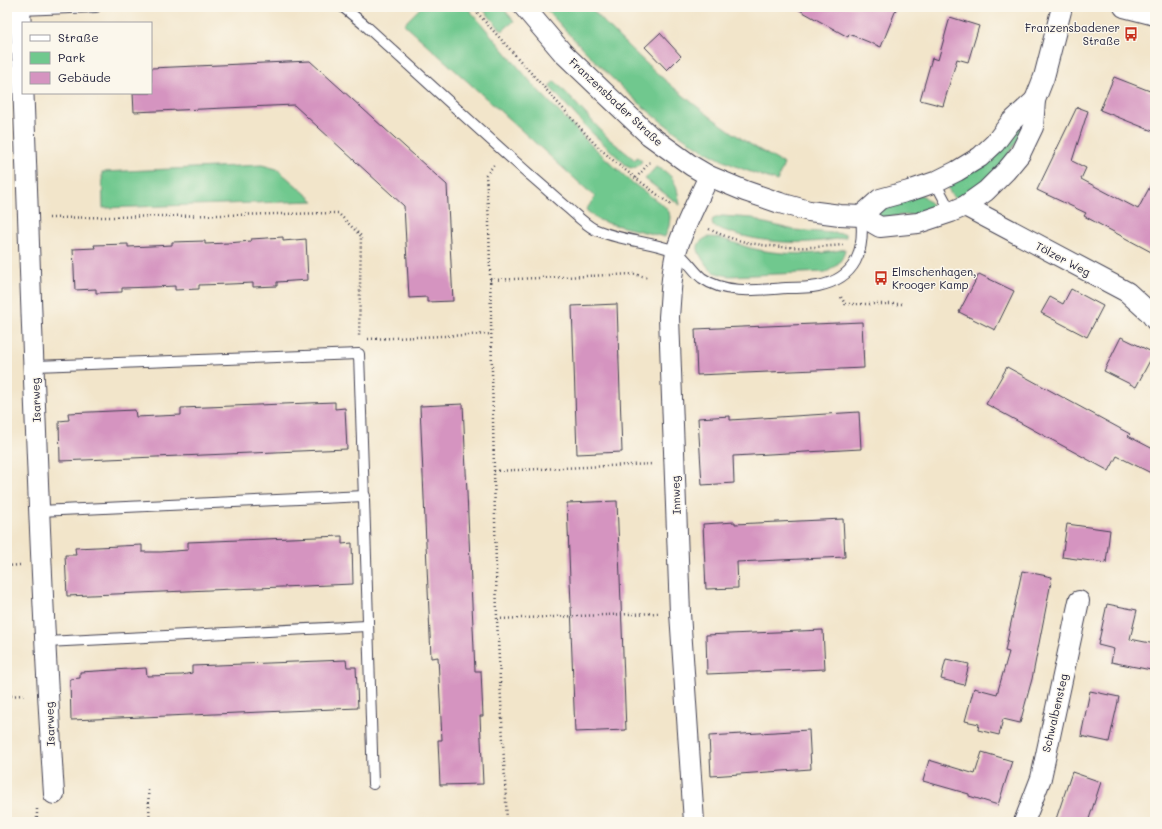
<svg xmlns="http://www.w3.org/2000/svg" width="1162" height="829" viewBox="0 0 1162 829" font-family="Mali,sans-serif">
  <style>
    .green { fill: #70c88e; stroke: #497564 }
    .building { fill: #d594c0 }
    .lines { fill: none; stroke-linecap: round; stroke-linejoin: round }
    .lane-casing { stroke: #413f50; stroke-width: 12 }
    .street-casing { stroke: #413f50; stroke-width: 22 }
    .path { stroke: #413f50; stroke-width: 2.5; stroke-dasharray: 1 3; stroke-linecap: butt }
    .lane { stroke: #fff; stroke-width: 10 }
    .street { stroke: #fff; stroke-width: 20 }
    .labels { text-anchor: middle; stroke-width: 3; stroke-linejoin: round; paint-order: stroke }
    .poi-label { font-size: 11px; fill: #22223b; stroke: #fbf7ec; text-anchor: end }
    .street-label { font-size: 11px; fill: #22223b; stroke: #fbf7ec }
  </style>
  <rect width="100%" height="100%" fill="#fbf7ec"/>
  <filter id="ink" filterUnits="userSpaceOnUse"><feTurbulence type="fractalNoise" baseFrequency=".025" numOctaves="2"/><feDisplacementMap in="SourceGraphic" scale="8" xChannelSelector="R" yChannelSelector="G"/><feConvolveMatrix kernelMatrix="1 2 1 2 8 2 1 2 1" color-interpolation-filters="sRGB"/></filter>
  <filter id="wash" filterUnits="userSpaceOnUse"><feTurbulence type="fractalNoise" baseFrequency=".012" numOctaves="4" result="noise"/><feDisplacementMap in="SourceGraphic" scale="16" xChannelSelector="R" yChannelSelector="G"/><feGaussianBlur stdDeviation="0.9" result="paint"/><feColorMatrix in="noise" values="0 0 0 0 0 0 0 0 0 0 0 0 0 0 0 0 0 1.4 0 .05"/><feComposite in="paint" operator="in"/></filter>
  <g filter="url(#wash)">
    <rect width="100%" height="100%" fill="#f2e5ca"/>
    <!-- green -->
    <g class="green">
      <polygon points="421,7 467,7 536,88 588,142 630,181 664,206 669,212 670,217 669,226 665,237 607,223 597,219 586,210 595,197 404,24"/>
      <polygon points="481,7 502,7 514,21 502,31"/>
      <path d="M544,7H590C631,52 682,98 732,132C748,144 767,154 784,164L777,181C760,175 743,170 726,162C653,127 598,65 544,7Z"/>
      <path d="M555,81L609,139L635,160L637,157L642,161C638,166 635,170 628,167L588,129L549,86Z"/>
      <path d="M1021,126L1023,128L1022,134L999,168L961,200C953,198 950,195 948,186Z"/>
      <polygon points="262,165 277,169 314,201 103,208 102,172"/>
      <path d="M656,167C675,174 677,186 680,205L645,179Z"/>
      <polygon points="921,195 925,197 933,206 934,210 932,213 872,218 866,207"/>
      <path d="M722,216L753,218L761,222L794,230L846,234V237C803,247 753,243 713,226L712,222L713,219Z"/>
      <path d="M708,237C722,237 736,244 750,248C778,255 816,256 845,249C844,260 835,268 826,272L729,276C723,275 717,274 711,270C707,267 705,263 703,260C696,249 695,243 708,237Z"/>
    </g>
    <g id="blocks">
      <!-- building -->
      <g class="building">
        <polygon points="794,7 897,7 881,47 849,34 848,37"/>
        <polygon points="950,17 979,26 968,62 957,59 943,106 920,100 932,58 938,60"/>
        <polygon points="660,33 681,56 667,70 645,47"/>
        <polygon points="310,61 447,185 453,301 427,302 427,297 409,298 404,206 294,105 134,112 133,93 151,93 151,68"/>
        <polygon points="1114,77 1155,93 1155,132 1100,110"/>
        <polygon points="1077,107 1088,111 1072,161 1086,168 1081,179 1138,209 1155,177 1155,254 1084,216 1086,213 1037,190"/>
        <polygon points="283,237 283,241 306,239 308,280 277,282 277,286 253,287 253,283 230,284 199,285 199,289 175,290 175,286 153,287 122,288 122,292 96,293 96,289 75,290 73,249 95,248 94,245 128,244 128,247 151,246 172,245 172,242 205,241 205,244 228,243 251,241 251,239"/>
        <polygon points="979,274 1014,291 995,330 959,312"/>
        <polygon points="1071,289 1103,306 1087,337 1041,313 1050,297 1063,304"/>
        <polygon points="617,304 622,452 577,454 572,306"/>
        <polygon points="862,322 864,368 697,375 695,329"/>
        <polygon points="1121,337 1154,353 1136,387 1104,371"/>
        <polygon points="1007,367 1130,434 1128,436 1155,450 1155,475 1117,456 1109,471 986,404"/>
        <polygon points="335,402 335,409 345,408 347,449 60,461 59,421 69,420 68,413 135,410 136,417 181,415 181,408"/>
        <polygon points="463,404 475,671 481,671 482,694 483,716 480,716 483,784 440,785 438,740 442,740 438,657 431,658 420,406"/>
        <polygon points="859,412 861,449 733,456 734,483 702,485 698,418 730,416 730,420"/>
        <polygon points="617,501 626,730 575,732 571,631 572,631 567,503"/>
        <polygon points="843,519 845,557 737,562 738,588 706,589 703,524 735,522 735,524"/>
        <polygon points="1067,524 1110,530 1106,563 1062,557"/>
        <polygon points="342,536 342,544 352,543 353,584 67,596 65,555 76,555 75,548 142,545 142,552 161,552 188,550 188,542"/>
        <polygon points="1022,571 1052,577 1032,679 1020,723 1003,719 999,735 978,730 979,724 965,721 974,688 997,694 1009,652 1005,651"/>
        <polygon points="1107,604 1137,610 1130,639 1155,644 1155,655 1151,670 1111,662 1114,649 1098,645"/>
        <polygon points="823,630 825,669 707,674 706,635"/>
        <polygon points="946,659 969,664 964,685 941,679"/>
        <polygon points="346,660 347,667 356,667 358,708 71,720 70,679 80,678 80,672 146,668 147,676 182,675 192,673 192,666"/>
        <polygon points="1090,691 1119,697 1109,742 1081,736"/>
        <polygon points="809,730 811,769 711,776 709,736"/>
        <polygon points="982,752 1012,761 998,805 969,796 969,794 923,781 929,760 975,774"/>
        <polygon points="1072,772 1101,782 1088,822 1055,822"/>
      </g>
    </g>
  </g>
  <g filter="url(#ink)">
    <use href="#blocks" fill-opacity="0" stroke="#413f50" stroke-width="1"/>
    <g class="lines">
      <defs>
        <g id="lane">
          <path d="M343,7L366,26C421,76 475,126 530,175C543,186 556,198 569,209C577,216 585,224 594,229C620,241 649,241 675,251C683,254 694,272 702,278C726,295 759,290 786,288C797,288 808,288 818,286C856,278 865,252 861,216"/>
          <polyline points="20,10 96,7"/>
          <polyline points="7,49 21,48"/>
          <polyline points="935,182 951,212"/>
          <path d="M35,366L359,354C365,497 368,641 373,784"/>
          <polyline points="39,511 365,496"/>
          <polyline points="46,642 367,626"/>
        </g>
        <g id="street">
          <path d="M20,7C31,269 37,532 54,794"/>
          <polyline points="524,7 563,53 649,135 692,166 709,176 745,191 780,203 809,211 840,215 861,216 880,227 918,223 951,212 965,206 986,191 1006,171 1020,154 1033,127 1035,100 1044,77 1062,7"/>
          <polyline points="1124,7 1155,15"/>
          <polyline points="965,206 1127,292 1149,312 1155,320"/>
          <polyline points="861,216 880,199 909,191 935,182 957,171 980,157 995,143 1010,123 1035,100"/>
          <path d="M694,822L680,613L669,317C671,294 671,271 677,249C685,224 698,200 709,176"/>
          <polyline points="1024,822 1041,778 1079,601"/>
        </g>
      </defs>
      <!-- lane casing -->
      <use href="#lane" class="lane-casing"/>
      <!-- street casing -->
      <use href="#street" class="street-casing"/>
      <!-- path -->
      <g class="path">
        <polyline points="472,7 593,142 616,163 671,205"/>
        <polyline points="494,165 486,175 489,222 497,619 507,822"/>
        <polyline points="636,178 650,162"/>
        <polyline points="49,218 338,213 361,236 359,338"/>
        <path d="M709,229C750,250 799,249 843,245"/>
        <polyline points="490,280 634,274 649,278"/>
        <polyline points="841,297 845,304 904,304"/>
        <polyline points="368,339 492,334"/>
        <polyline points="7,421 14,420"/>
        <polyline points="494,471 653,464"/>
        <polyline points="7,566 20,565"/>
        <polyline points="497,619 658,613"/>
        <polyline points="7,696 26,695"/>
        <polyline points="148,790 150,822"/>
        <polyline points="37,809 37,822"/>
        <polyline points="771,822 783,822"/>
      </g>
      <!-- lane -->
      <use href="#lane" class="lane"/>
      <!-- street -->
      <use href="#street" class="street"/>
    </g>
  </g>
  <!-- icons -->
  <defs>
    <symbol id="bus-bare" viewBox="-9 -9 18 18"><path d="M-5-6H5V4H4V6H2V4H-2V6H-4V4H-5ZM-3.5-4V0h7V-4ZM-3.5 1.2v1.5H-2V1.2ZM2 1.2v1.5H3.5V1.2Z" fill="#c8321e" stroke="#fbf7ec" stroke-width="2.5" paint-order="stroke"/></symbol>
  </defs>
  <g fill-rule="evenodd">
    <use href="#bus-bare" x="1121" y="24" width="20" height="20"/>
    <use href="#bus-bare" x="871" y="268" width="20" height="20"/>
  </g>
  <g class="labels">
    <!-- poi labels -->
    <g class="poi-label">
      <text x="1120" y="32">Franzensbadener<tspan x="1120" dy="13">Straße</tspan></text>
      <text x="892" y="276" text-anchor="start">Elmschenhagen,<tspan x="892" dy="13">Krooger Kamp</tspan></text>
    </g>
    <!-- street labels -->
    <g class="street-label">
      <text transform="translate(616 102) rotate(43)" y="4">Franzensbader Straße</text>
      <text transform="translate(1063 259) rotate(28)" y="4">Tölzer Weg</text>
      <text transform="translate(36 400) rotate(-92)" y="4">Isarweg</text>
      <text transform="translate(676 495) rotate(-92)" y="4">Innweg</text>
      <text transform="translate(1055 713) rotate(-77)" y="4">Schwalbensteg</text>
      <text transform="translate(50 724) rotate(-92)" y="4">Isarweg</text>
    </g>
  </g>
  <!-- margin -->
  <rect width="1162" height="829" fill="none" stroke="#fbf7ec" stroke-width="24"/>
  <!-- legend -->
  <rect x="22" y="22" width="130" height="72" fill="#fbf7ec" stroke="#a4a2a5"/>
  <rect x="30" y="35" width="20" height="6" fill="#ffffff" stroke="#a4a2a5"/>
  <text x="58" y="42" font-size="12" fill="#22223b">Straße</text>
  <rect x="30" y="52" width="20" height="12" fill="#70c88e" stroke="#a4a2a5"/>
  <text x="58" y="62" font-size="12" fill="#22223b">Park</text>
  <rect x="30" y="72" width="20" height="12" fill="#d594c0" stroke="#a4a2a5"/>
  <text x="58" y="82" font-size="12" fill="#22223b">Gebäude</text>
</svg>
